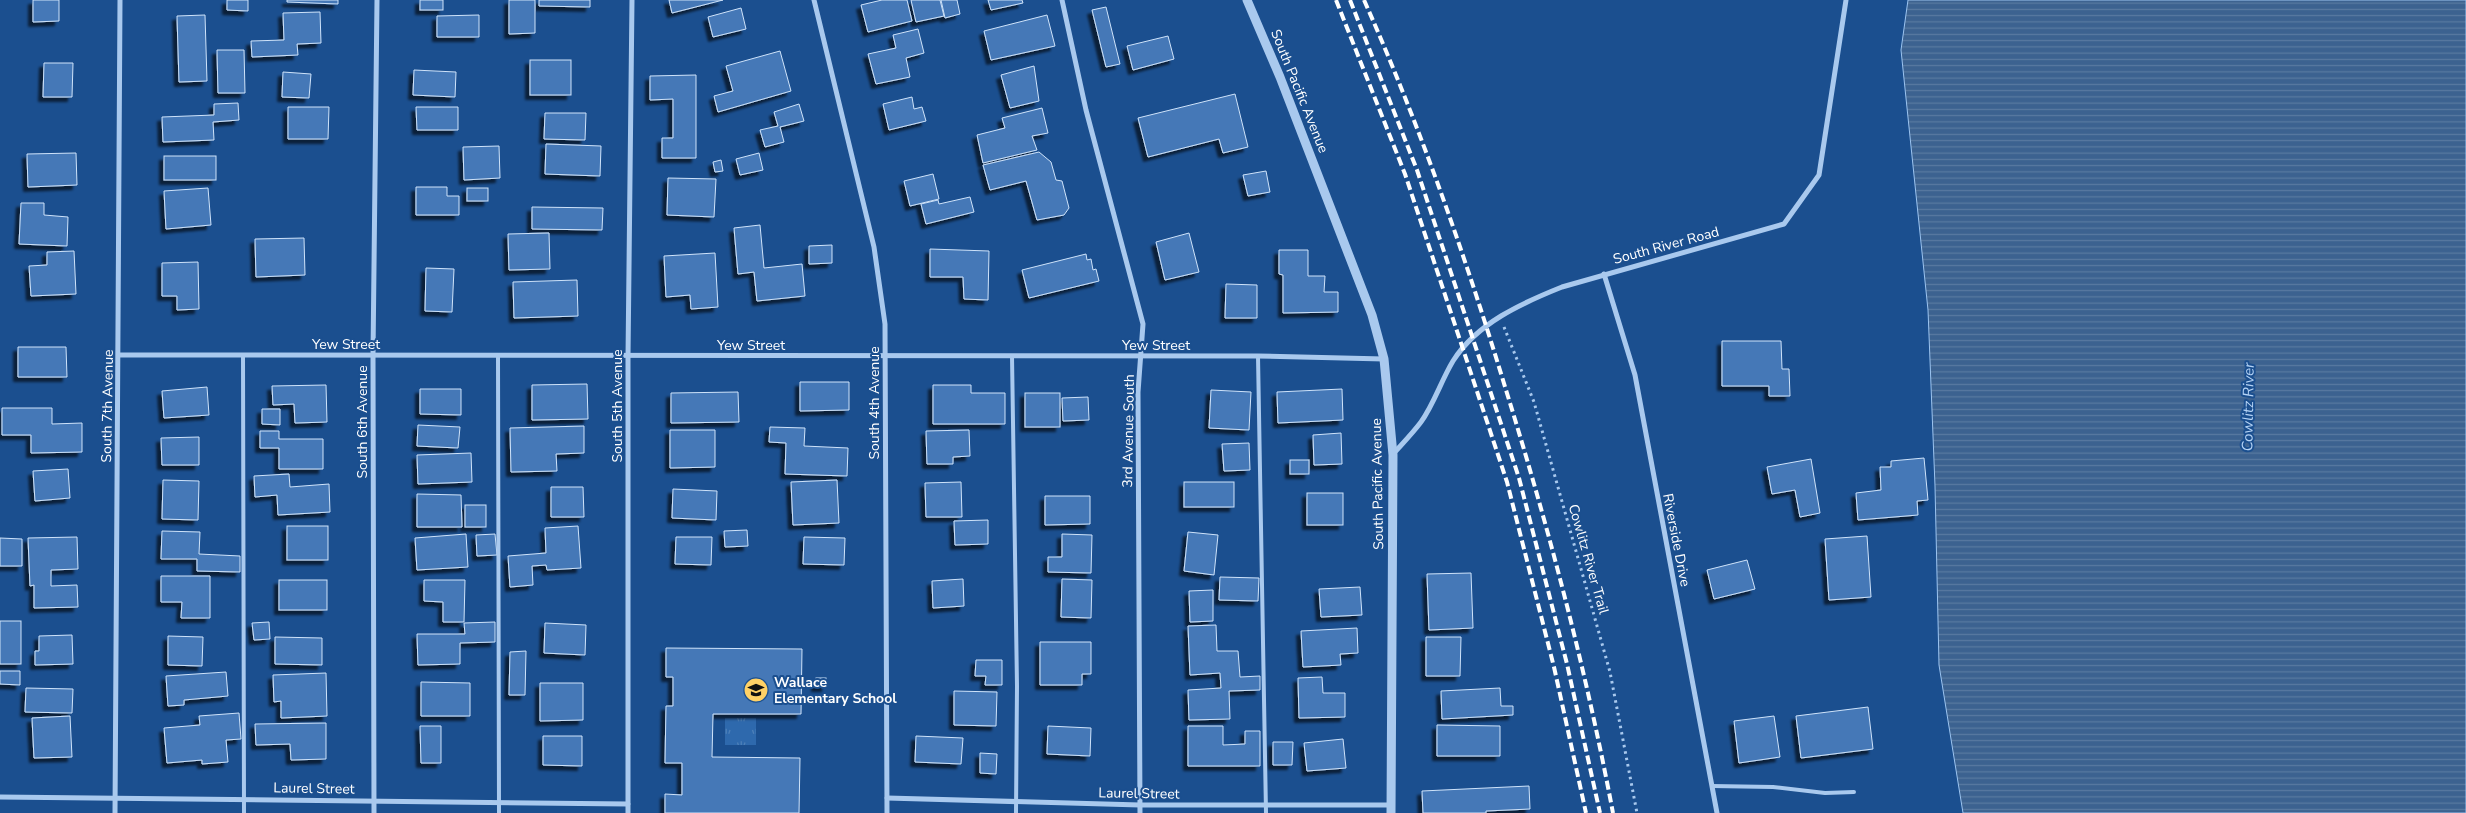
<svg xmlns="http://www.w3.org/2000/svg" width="2466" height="813" viewBox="0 0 2466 813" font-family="'Nunito Sans',sans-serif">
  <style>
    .grass { fill: url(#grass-tufts) }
    .water { fill: url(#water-rules); stroke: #9cc4f0 }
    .building { fill: #4478b7; stroke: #cfe3fa; filter: url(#shadow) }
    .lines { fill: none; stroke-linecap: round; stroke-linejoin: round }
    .path { stroke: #a9c9ee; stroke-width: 3; stroke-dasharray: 2.5 4; stroke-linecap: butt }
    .service { stroke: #a9c9ee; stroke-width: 4 }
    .minor { stroke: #a9c9ee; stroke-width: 5 }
    .tertiary { stroke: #a9c9ee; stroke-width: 9 }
    .rail { stroke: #fff; stroke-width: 4; stroke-dasharray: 9 4; stroke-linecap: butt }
    .labels { text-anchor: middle; stroke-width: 4; stroke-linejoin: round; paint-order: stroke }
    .street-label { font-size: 14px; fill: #fff; stroke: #1b4f8f }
    .poi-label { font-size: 14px; font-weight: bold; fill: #fff; stroke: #1b4f8f; text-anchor: start }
    .water-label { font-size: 15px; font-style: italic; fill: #b5d3f5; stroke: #1b4f8f }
  </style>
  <defs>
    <pattern id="grass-tufts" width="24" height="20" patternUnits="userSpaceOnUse" patternTransform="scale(1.25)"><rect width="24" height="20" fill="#2e69ad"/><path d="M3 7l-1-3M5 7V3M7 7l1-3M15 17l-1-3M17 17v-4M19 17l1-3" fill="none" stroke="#4d80b9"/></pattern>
    <pattern id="water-rules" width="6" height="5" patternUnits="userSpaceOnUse" patternTransform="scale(1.25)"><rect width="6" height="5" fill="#3c6290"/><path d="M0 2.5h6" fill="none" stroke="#597aa1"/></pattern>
    <filter id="shadow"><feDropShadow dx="-4.5" dy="4.5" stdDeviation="1" flood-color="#0009"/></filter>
  </defs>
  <rect width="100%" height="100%" fill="#1b4f8f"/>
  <!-- grass -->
  <rect class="grass" x="725" y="718" width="31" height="27"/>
  <!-- water -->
  <polygon class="water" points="1908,0 2466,0 2466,813 1963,813 1939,665 1935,486 1928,310 1901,50"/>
  <!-- building -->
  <g class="building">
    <polygon points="33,0 59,0 59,21 33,22"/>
    <polygon points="227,0 248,0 248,11 227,10"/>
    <polygon points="287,0 338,0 338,4 287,2"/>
    <rect x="420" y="0" width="23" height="10"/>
    <polygon points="509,0 535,0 535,33 509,34"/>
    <polygon points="539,0 590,0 590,7 539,6"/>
    <polygon points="669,0 723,0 672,13"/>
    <polygon points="882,0 907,0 912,21 868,32 861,5"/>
    <polygon points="911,0 940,0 944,16 916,22"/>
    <polygon points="941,0 957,0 960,14 945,18"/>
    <polygon points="988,0 1022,0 1023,3 991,10"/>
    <polygon points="1106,7 1120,64 1106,67 1092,10"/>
    <polygon points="741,8 746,29 713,37 708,17"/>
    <polygon points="320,12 321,43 297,44 298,55 252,57 251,41 284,40 283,13"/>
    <polygon points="205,15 207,81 179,82 177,16"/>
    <polygon points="479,15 479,37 437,37 437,16"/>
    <polygon points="1047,15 1055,46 991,60 984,31"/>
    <polygon points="918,29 924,53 906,58 910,77 876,84 868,54 896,48 893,35"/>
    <polygon points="1168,36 1174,59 1133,70 1127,46"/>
    <polygon points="217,50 244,50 245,93 218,93"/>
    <polygon points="780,51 791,91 718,112 714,96 733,91 726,66"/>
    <rect x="530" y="60" width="41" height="35"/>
    <polygon points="44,63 73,63 72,97 43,97"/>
    <polygon points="1034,66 1039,101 1010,108 1001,75"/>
    <polygon points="414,70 456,72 455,97 413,95"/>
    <polygon points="283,72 311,74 309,98 282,97"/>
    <polygon points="696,75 696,158 662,158 662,138 673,138 673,99 650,100 650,76"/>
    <polygon points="1235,94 1248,147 1223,153 1219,139 1148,157 1138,118"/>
    <polygon points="912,97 914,109 922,107 926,121 889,130 883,104"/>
    <polygon points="238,103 239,120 213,122 214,140 163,142 162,117 214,115 214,104"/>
    <polygon points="799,104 804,121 780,127 784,142 765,147 760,130 778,126 774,112"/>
    <polygon points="288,107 329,107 328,139 288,139"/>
    <polygon points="416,107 458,107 458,130 417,130"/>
    <polygon points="1042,108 1048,133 1032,136 1037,150 983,163 977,135 1005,128 1002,118"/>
    <polygon points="545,113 586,113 585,140 544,139"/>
    <polygon points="546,144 601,146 600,176 545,174"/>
    <polygon points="499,146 500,178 464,180 463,147"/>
    <polygon points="1039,152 1051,162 1056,180 1062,181 1069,208 1064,215 1037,220 1026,181 990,190 983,165"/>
    <polygon points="76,153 77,185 28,187 27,154"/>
    <polygon points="759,153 763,170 740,175 736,159"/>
    <rect x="164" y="156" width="52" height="24"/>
    <polygon points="721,160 723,171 715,172 713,162"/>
    <polygon points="1266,171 1270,192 1248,196 1243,175"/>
    <polygon points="933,174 939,199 910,206 904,181"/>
    <polygon points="668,178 716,179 714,217 667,215"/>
    <polygon points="416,187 447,187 447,196 459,196 459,215 416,215"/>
    <polygon points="208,188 211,225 166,229 164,191"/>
    <rect x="467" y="188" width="21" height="13"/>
    <polygon points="970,197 974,212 926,224 921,204 938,200 939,204"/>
    <polygon points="21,203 44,203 44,215 68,217 67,246 19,244"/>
    <polygon points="532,207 603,208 602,230 532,229"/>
    <polygon points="760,225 764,268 802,264 805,296 757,301 754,272 738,274 734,228"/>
    <polygon points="549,233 550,269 509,270 508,234"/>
    <polygon points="1189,233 1199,272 1165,280 1156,242"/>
    <polygon points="304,238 305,275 256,277 255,239"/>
    <polygon points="832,245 832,263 809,264 809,246"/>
    <polygon points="930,249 989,251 988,300 964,299 963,277 930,277"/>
    <polygon points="1279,250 1308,250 1308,276 1325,276 1324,292 1338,292 1338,312 1283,313 1283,275 1279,274"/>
    <polygon points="74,251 76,294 31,296 29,266 47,265 47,252"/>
    <polygon points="715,253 718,307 691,309 690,295 666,297 664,256"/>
    <polygon points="1086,254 1087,260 1091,259 1093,270 1096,269 1099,281 1029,298 1022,270"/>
    <polygon points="198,262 199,309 177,310 177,296 162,296 162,263"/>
    <polygon points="426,268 454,269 452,312 425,311"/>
    <polygon points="577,280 578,316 514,318 513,282"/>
    <polygon points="1226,284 1257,285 1257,318 1225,318"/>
    <polygon points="1722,341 1781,341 1782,369 1789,369 1790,396 1769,396 1769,386 1722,386"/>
    <polygon points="18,347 66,347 67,377 18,377"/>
    <polygon points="800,382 849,382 849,410 800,411"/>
    <polygon points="587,384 588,419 532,420 532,385"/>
    <polygon points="326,385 327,422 295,423 294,404 273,405 272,386"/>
    <polygon points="933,385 971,385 971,393 1005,393 1005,424 933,424"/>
    <polygon points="207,387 209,415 164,418 162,391"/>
    <polygon points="420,389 461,389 461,415 420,414"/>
    <polygon points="1342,389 1343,420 1278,423 1277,392"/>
    <polygon points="1211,390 1251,392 1249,430 1209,428"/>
    <polygon points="738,392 739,422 671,423 671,393"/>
    <rect x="1025" y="393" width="35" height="34"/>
    <polygon points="1088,397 1089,420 1063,421 1062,398"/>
    <polygon points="2,408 52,408 52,424 82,423 82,452 31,453 31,435 2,435"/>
    <polygon points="262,409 280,409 280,425 262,424"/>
    <polygon points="418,425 460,427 458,448 417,446"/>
    <polygon points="584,426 584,453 556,454 557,471 511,472 510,428"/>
    <polygon points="770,427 805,428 804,446 848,448 847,476 785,474 786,443 769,442"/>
    <polygon points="670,430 715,430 715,467 670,468"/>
    <polygon points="969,430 970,456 953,457 953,464 927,464 926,431"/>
    <polygon points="260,431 279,431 279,439 323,439 323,469 279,469 279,448 260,448"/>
    <polygon points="1341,433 1342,464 1314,465 1313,435"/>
    <polygon points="199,437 199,465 162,465 161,438"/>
    <polygon points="1249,443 1250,470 1224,471 1222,444"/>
    <polygon points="471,453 472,482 418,484 417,455"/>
    <polygon points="1924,458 1928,500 1917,501 1918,515 1858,520 1856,493 1881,490 1880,467 1891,467 1891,461"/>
    <polygon points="1811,459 1820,513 1800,517 1795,490 1772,494 1767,467"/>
    <rect x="1290" y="460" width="19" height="14"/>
    <polygon points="68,469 70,498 35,501 33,471"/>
    <polygon points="289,474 290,487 329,484 330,512 278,515 277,495 255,497 254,476"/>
    <polygon points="163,480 199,481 198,520 162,519"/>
    <polygon points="837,480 839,523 793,525 791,482"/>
    <polygon points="961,482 962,517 926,517 925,483"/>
    <rect x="1184" y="482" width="50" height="25"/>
    <polygon points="551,487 583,487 584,517 551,517"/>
    <polygon points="673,489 717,491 716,520 672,518"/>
    <rect x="1307" y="493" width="36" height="32"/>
    <polygon points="417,494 461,495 462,527 417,527"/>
    <polygon points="1045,496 1090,496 1090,524 1045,525"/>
    <rect x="465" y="505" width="21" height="22"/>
    <polygon points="988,520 988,544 955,545 954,521"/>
    <rect x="287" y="526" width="41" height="34"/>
    <polygon points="578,526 581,568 547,570 546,565 532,566 533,585 510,587 508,556 546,553 545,528"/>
    <polygon points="747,530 748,546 725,547 724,531"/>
    <polygon points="162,531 200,532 199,554 240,556 240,572 197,571 197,559 161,559"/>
    <polygon points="1188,532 1218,535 1214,575 1184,571"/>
    <polygon points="466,534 468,567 417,570 415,538"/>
    <polygon points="495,534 497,555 477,556 476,535"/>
    <polygon points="1062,534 1092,535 1091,573 1048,572 1048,557 1062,557"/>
    <polygon points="1867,536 1871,597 1829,600 1825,539"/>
    <polygon points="77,537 78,569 51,570 51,586 77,585 78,607 34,608 34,585 30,586 28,538"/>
    <polygon points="676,537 712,537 711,565 675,564"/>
    <polygon points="804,537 845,538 844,565 803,564"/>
    <polygon points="0,538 22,539 22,566 0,566"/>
    <polygon points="1747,560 1755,589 1714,599 1707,570"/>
    <polygon points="1471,573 1473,628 1429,630 1427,574"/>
    <polygon points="161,576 210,576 210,618 181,618 182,602 161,602"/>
    <polygon points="1220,577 1259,578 1258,601 1219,600"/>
    <polygon points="963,579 964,606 933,608 932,581"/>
    <polygon points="1062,579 1092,580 1091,618 1061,617"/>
    <rect x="279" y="580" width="48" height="30"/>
    <polygon points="424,580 465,580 464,622 443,622 443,602 424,601"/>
    <polygon points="1360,587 1362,615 1321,617 1319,589"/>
    <polygon points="1213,590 1213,621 1190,622 1189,591"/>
    <rect x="0" y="621" width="21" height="43"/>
    <polygon points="269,622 270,639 254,640 252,623"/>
    <polygon points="495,622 495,642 460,643 460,664 418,665 417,634 465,634 464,623"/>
    <polygon points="545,623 586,625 585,655 544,653"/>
    <polygon points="1216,625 1217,651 1238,651 1240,677 1260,676 1260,690 1229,691 1230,719 1189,720 1188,690 1221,688 1220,673 1190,675 1188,626"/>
    <polygon points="1357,628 1358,653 1340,654 1341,665 1303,667 1301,631"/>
    <polygon points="72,635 73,664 35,665 35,651 39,651 39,636"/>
    <polygon points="168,636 203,637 202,666 168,665"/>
    <polygon points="275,637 322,638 322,665 275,664"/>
    <polygon points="1426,637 1461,637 1460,676 1426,676"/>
    <polygon points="1040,642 1091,642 1091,674 1082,674 1082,685 1040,685"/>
    <polygon points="666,648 802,649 801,714 713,714 712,757 800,758 799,813 665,813 665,794 682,795 682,763 665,763 666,706 673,706 673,677 666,677"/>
    <polygon points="526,651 525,695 509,695 510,652"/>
    <polygon points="976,660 1002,660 1002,685 985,685 986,676 975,676"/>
    <polygon points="0,671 20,671 20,685 0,684"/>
    <polygon points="226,672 228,696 184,700 184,705 168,706 166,676"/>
    <polygon points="326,673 327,716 281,718 281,701 274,702 273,675"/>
    <polygon points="1322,677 1323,693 1345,693 1345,717 1299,718 1298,678"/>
    <rect x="816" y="678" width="10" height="9"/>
    <polygon points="421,682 470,683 470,716 421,716"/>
    <polygon points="540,683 583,683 583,720 540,721"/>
    <polygon points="26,688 73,689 72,713 25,712"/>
    <polygon points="1500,688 1501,706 1513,706 1513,715 1442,719 1441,691"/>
    <polygon points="954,691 997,692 996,726 954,725"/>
    <polygon points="1868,707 1873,749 1801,758 1796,716"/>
    <polygon points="239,713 241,739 226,740 228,762 202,764 202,760 167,763 164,728 200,725 199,716"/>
    <polygon points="70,716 72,757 34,758 32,718"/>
    <polygon points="1774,716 1780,757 1739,763 1734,721"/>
    <polygon points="326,723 326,759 291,760 290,744 256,745 255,724"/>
    <polygon points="1437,725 1500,726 1500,756 1437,756"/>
    <polygon points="420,726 441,726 441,763 421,763"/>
    <polygon points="1048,726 1091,728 1090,756 1047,754"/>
    <polygon points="1188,726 1223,726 1223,745 1245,744 1245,731 1260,731 1260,766 1188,766"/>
    <polygon points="543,736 582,736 582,766 543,765"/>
    <polygon points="916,736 963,738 961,764 915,762"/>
    <polygon points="1343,739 1346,768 1307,771 1304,743"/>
    <polygon points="1273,742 1293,742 1292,765 1273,765"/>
    <polygon points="980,753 997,754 996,774 980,773"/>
    <polygon points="1529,786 1530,809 1486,811 1486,813 1423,813 1422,791"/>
  </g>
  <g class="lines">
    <!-- path -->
    <polyline class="path" points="1504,327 1534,402 1610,672 1637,813"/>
    <!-- service -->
    <g class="service">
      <polyline points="243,355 244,813"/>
      <polyline points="498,356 499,813"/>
      <polyline points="1012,356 1017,686 1016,813"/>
      <polyline points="1258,356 1266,813"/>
      <polyline points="1712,786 1773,787 1825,793 1854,792"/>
    </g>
    <!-- minor -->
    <g class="minor">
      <polyline points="814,0 874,247 885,324 887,813"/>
      <polyline points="1062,0 1086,110 1143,324 1138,392 1140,813"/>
      <polyline points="1604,274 1635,375 1717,813"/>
      <polyline points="119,355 1258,356 1384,359"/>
      <path d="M1393,454C1402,444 1412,434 1421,422C1434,404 1441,381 1453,361C1477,323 1522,303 1562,287L1784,224L1819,175L1846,0"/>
      <polyline points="0,797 628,804"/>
      <polyline points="887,798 1140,805 1391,805"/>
      <polyline points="115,813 120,0"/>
      <polyline points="374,813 373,355 377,0"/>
      <polyline points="628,813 628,357 632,0"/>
    </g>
    <!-- tertiary -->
    <polyline class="tertiary" points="1247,0 1280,77 1372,315 1384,359 1393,455 1391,813"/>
    <!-- rail -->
    <g class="rail">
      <polyline points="1336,0 1405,174 1507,482 1554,667 1586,813"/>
      <polyline points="1350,0 1417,170 1519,478 1567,664 1600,813"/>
      <path d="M1364,0C1420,126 1466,258 1506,390C1549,529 1586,670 1613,813"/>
    </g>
  </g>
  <!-- icons -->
  <defs>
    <symbol id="school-disc" viewBox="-11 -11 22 22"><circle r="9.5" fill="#ffd166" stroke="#1b4f8f"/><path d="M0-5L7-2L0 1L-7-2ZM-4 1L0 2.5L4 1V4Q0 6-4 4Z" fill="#111"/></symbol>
  </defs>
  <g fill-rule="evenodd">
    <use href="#school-disc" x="742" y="676" width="28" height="28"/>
  </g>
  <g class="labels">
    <!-- street labels -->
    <g class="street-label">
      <text transform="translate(1300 91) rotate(68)" y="5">South Pacific Avenue</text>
      <text transform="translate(1666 245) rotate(-15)" y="5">South River Road</text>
      <text x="346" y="349">Yew Street</text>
      <text x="751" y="350">Yew Street</text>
      <text x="1156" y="350">Yew Street</text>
      <text transform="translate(874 403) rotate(-90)" y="5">South 4th Avenue</text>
      <text transform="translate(107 406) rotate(-89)" y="5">South 7th Avenue</text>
      <text transform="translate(617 406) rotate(-90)" y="5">South 5th Avenue</text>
      <text transform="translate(362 422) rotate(-90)" y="5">South 6th Avenue</text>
      <text transform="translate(1128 431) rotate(-89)" y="5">3rd Avenue South</text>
      <text transform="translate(1377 484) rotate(-91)" y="5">South Pacific Avenue</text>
      <text transform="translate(1677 540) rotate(79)" y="5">Riverside Drive</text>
      <text transform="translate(1589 559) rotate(74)" y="5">Cowlitz River Trail</text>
      <text transform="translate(314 788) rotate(1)" y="5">Laurel Street</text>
      <text transform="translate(1139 793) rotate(1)" y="5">Laurel Street</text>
    </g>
    <!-- poi labels -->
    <g class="poi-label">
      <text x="774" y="687">Wallace<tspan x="774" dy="16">Elementary School</tspan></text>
    </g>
    <!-- water labels -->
    <g class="water-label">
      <text transform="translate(2248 407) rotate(-89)" y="5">Cowlitz River</text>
    </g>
  </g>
</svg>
